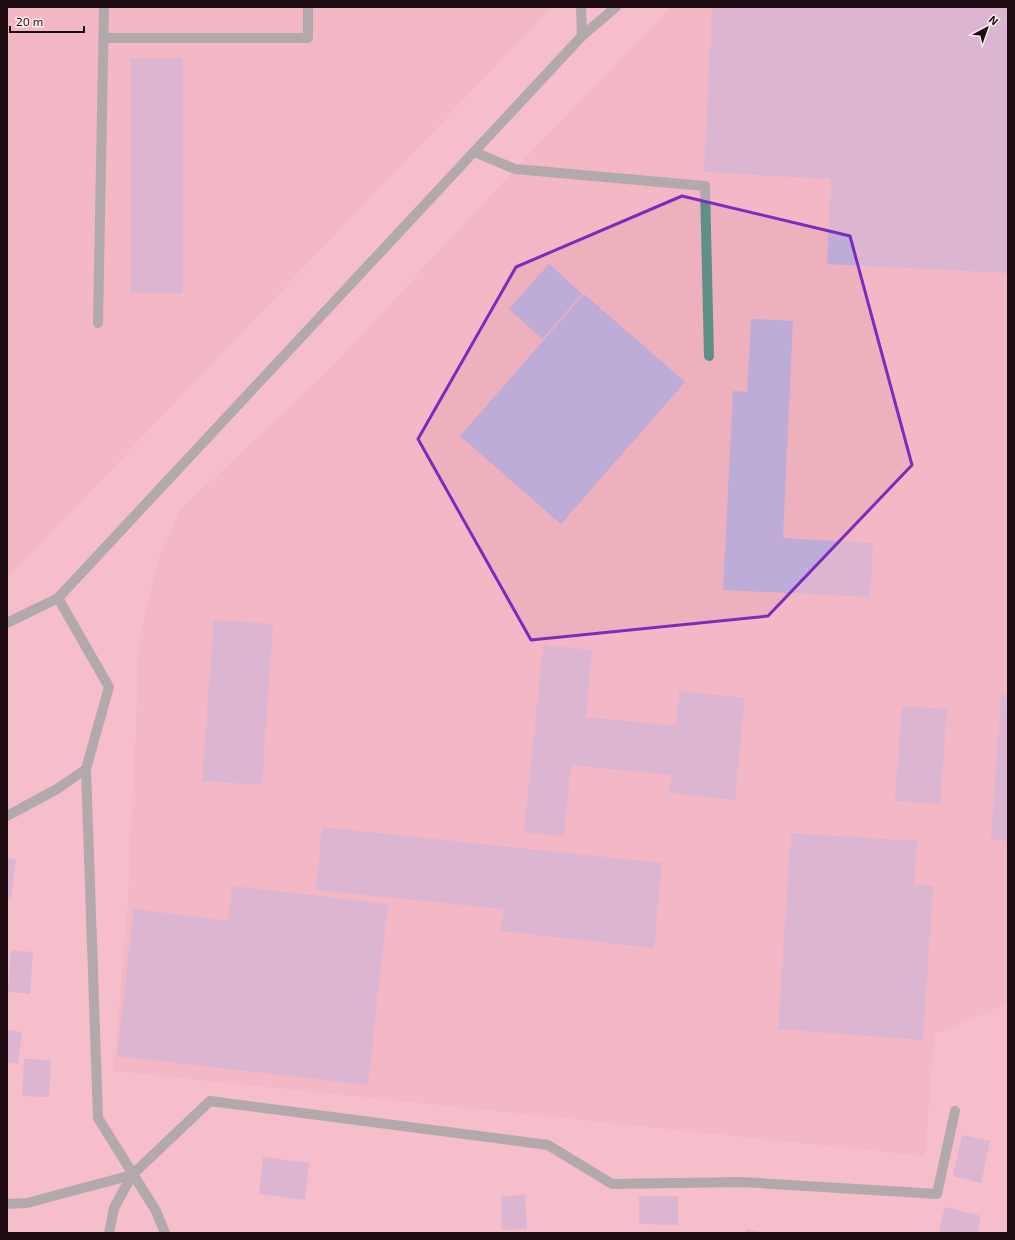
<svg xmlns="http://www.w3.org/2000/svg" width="1015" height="1240" viewBox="0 0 1015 1240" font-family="'Exo 2',sans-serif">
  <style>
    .built { fill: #efb0be }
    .building { fill: #bdabd8 }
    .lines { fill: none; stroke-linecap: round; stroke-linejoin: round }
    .minor { stroke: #5e9088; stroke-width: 10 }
    .marked { fill: none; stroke: #7b2cbf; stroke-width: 3; stroke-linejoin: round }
  </style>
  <rect width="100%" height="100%" fill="#f6becb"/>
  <!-- built -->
  <g class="built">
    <polygon points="7,7 552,7 7,579"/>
    <polygon points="671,7 1008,7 1008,1004 934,1034 925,1156 114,1071 128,899 140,637 158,560 181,509 331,368 515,169"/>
  </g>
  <!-- building -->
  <g class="building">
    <polygon points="712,7 1008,7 1008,273 827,264 831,179 704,172"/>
    <rect x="131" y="58" width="52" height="235"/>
    <polygon points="549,264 582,294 542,339 509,309"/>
    <polygon points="584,294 685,382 561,524 460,436"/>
    <polygon points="751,319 793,321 783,538 873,543 870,597 723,590 733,391 747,392"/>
    <polygon points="214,620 273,624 262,785 202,781"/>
    <polygon points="543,645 592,650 586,717 676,726 679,691 745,698 735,800 669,793 671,775 571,765 564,836 524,832"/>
    <polygon points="1001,695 1008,695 1008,841 991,839"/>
    <polygon points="902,706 947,709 940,804 895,801"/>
    <polygon points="322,827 662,863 654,948 501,931 503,909 316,890"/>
    <polygon points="791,833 917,841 914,885 933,886 923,1040 778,1029"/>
    <polygon points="7,858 16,859 11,899 7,899"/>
    <polygon points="232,886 388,904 368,1085 117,1056 134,909 228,921"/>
    <polygon points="11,950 33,952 30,994 8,992"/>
    <polygon points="7,1030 22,1032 18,1064 7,1062"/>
    <polygon points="24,1059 51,1060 49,1097 22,1096"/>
    <polygon points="962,1135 990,1141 981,1183 953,1176"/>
    <polygon points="263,1157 309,1163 305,1200 259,1194"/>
    <polygon points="525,1195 527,1229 502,1230 501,1196"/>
    <polygon points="639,1196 678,1196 678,1225 639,1224"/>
    <polygon points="945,1207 981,1216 978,1233 949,1233 939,1231"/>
    <polygon points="746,1229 761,1232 761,1233 745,1233"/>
  </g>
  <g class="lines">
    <!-- minor -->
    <g class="minor">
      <polyline points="581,7 582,36"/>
      <polyline points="104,38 308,38 308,7"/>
      <polyline points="474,152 515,169 705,186 709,356"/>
      <polyline points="98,323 104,7"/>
      <polyline points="58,598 109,687 86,769 98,1118 156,1211 165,1233"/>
      <polyline points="7,623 58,598 582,36 616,7"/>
      <polyline points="7,816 57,789 86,769"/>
      <polyline points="132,1175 210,1101 548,1145 612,1184 742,1182 937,1194 955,1111"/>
      <polyline points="7,1204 27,1203 132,1175 114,1208 109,1233"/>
    </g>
  </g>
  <!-- marked area -->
  <path d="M0 0H1015V1240H0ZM682,196L850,236L912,465L768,616L531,640L418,439L516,267Z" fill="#f6becb" fill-opacity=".55" fill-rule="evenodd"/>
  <path class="marked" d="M682,196L850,236L912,465L768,616L531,640L418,439L516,267Z"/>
  <!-- border -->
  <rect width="1015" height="1240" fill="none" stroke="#1e0b11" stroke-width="16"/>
  <!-- north arrow -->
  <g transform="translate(987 28) rotate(41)" stroke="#fdebee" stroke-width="3" paint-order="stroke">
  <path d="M0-3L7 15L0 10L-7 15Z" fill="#1e0b11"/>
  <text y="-6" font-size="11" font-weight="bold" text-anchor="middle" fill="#1e0b11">N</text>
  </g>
  <!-- scale -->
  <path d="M10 26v6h74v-6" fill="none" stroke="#1e0b11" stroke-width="2"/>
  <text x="16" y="26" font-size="12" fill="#1e0b11" stroke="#fdebee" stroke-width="3" paint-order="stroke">20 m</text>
</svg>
